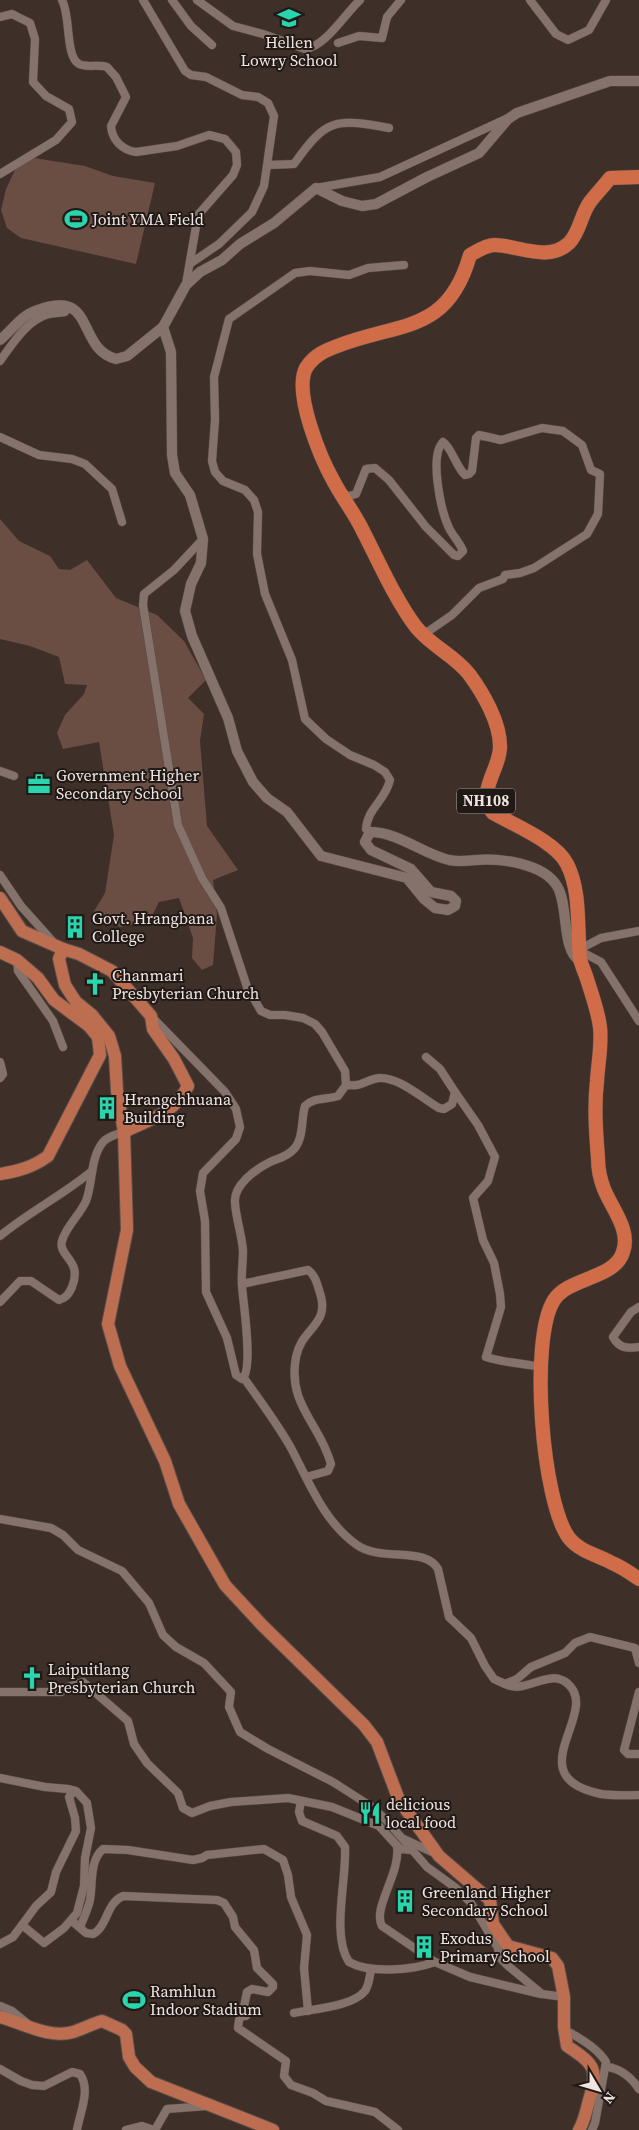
<svg xmlns="http://www.w3.org/2000/svg" width="639" height="2130" viewBox="0 0 639 2130" font-family="'Source Serif 4',serif">
  <style>
    .green { fill: #6a4e43 }
    .lines { fill: none; stroke-linecap: round; stroke-linejoin: round }
    .minor-casing { stroke: #5a4d48; stroke-width: 9 }
    .tertiary-casing { stroke: #5a4d48; stroke-width: 11 }
    .primary-casing { stroke: #5a4d48; stroke-width: 14 }
    .trunk-casing { stroke: #5a4d48; stroke-width: 15 }
    .minor { stroke: #85726b; stroke-width: 8 }
    .tertiary { stroke: #85726b; stroke-width: 10 }
    .primary { stroke: #bd6e51; stroke-width: 12 }
    .trunk { stroke: #d06d48; stroke-width: 14 }
    .labels { text-anchor: middle; stroke-width: 4; stroke-linejoin: round; paint-order: stroke }
    .shield { fill: #201916; stroke: #b2a8a5; stroke-width: 1 }
    .shield-label { font-size: 15px; font-weight: bold; fill: #f0e5e2 }
    .poi-label { font-size: 16px; fill: #f0e5e2; stroke: #201916; text-anchor: start }
  </style>
  <rect width="100%" height="100%" fill="#3f2f29"/>
  <!-- green -->
  <g class="green">
    <polygon points="34,158 85,166 113,176 155,183 136,264 21,238 7,228 1,210 6,189 16,168"/>
    <polygon points="0,519 19,541 50,556 59,569 70,570 87,560 116,598 157,615 184,641 206,680 188,698 204,714 200,741 207,826 238,870 213,880 217,915 213,965 202,970 192,958 193,938 179,898 159,902 150,920 120,927 93,913 105,893 114,835 99,742 63,749 57,733 65,715 84,694 87,685 65,684 59,657 30,646 0,639"/>
  </g>
  <g class="lines">
    <defs>
      <g id="minor">
        <path d="M62,0C71,17 65,56 79,64C87,68 98,64 107,67L116,77L126,97L111,126C112,140 122,150 136,152L177,146L209,135L225,139L236,152L237,165L233,175L198,215L186,284"/>
        <polyline points="143,0 185,71 191,75 206,77 242,95 258,97 268,103 274,116 264,186 252,212 219,244 191,263"/>
        <polyline points="172,0 191,26 212,45"/>
        <path d="M197,0L233,26L263,34L305,49C326,46 344,15 360,0"/>
        <polyline points="530,0 556,34 568,40 589,30 606,0"/>
        <polyline points="0,17 12,14 30,23 35,39 33,82 46,96 69,109 72,122 56,140 0,174"/>
        <polyline points="338,43 359,36 382,38 387,17 401,0"/>
        <path d="M268,165L294,164C326,119 334,118 389,128"/>
        <polyline points="316,188 380,177 506,119"/>
        <path d="M0,361C13,343 27,320 49,314C54,313 60,313 65,312L68,307"/>
        <polyline points="0,437 39,455 72,459 85,464 112,489 122,522"/>
        <path d="M342,494L349,496L356,494L366,469L375,468L389,480L426,527L454,555L458,556L463,551C460,543 453,536 449,528C441,511 429,456 443,442C452,448 455,465 465,475L469,474L472,471L476,438L479,435L501,440L542,428L563,431L582,445L591,470L600,474L598,514L587,534L534,568L520,573L505,575L503,579L479,588L452,615L423,635"/>
        <polyline points="0,771 14,776"/>
        <path d="M370,832L366,829C367,809 385,801 390,780L385,772L374,765L350,755L326,739L305,719L292,660L265,594L257,554L258,512L254,500L245,490L223,481L215,472L212,461L215,420L214,377L229,319L295,273L310,271L349,275L368,268L404,265"/>
        <polyline points="0,875 21,906 55,944"/>
        <polyline points="580,949 601,938 639,931"/>
        <polyline points="580,951 601,962 639,1021"/>
        <polyline points="17,960 18,971 53,1021 63,1047"/>
        <path d="M152,1017L225,1092L236,1109L240,1127L236,1139L203,1173L200,1191L205,1221L206,1292L227,1338L236,1375L242,1379C254,1370 243,1302 242,1286C241,1274 243,1263 243,1251C242,1235 236,1219 235,1203C233,1185 256,1169 270,1162C279,1158 287,1157 294,1149C304,1138 301,1119 305,1106C314,1097 326,1100 338,1096L346,1085L345,1071L322,1032L315,1024L303,1018L285,1015H270L261,1011L247,987L221,908L202,878L178,825L143,605L144,594L174,570L203,539"/>
        <polyline points="426,1057 440,1069 455,1092"/>
        <polyline points="0,1062 3,1074 0,1078"/>
        <path d="M346,1085C364,1087 367,1079 379,1078C399,1077 422,1098 439,1108L444,1109L452,1104L455,1092L478,1125L495,1157L488,1181L473,1198L483,1240L494,1263L500,1294L501,1307L486,1357C504,1363 523,1363 541,1367"/>
        <path d="M0,1236C29,1212 63,1195 92,1171"/>
        <path d="M242,1284L308,1270C314,1274 317,1282 319,1290C332,1326 302,1326 296,1357C287,1405 320,1423 331,1464L328,1471L306,1477"/>
        <path d="M0,1302L20,1281H31L59,1300C66,1298 69,1294 72,1287C83,1260 58,1257 62,1241C66,1226 80,1215 86,1201C93,1183 90,1158 103,1142C108,1136 118,1134 124,1132"/>
        <path d="M639,1307L631,1312L613,1337C619,1348 627,1349 639,1347"/>
        <path d="M244,1378C260,1401 277,1423 291,1448C309,1482 324,1522 357,1545C381,1562 425,1546 438,1569L449,1617L471,1638L485,1666L494,1679L505,1684L517,1679L531,1667L565,1653L575,1643L590,1637L635,1648L639,1663"/>
        <polyline points="0,1519 51,1528 63,1535 78,1550 122,1571 149,1603 163,1635 176,1647 204,1663 231,1692 229,1707 240,1732 268,1749 333,1782 372,1807 387,1821 427,1867 456,1888 471,1903 498,1948 499,1957 507,1965 542,1994 564,1997"/>
        <path d="M505,1684C525,1695 548,1668 567,1683C603,1712 515,1776 601,1794C613,1796 626,1795 639,1795"/>
        <polyline points="0,1692 61,1692 65,1688 83,1682 128,1721 134,1744 147,1763 178,1793 183,1808 192,1813 210,1806 231,1802 288,1798 332,1807 379,1826 400,1849 412,1850"/>
        <polyline points="639,1692 624,1750 628,1754 639,1754"/>
        <polyline points="0,1778 45,1787 68,1789 76,1791 87,1803 91,1828 85,1858 84,1886 77,1913 64,1928 44,1943 22,1925 13,1937 0,1944"/>
        <path d="M301,1801L299,1812L302,1821L337,1836L345,1847C347,1878 331,1936 349,1962C370,1974 413,1970 435,1962"/>
        <polyline points="404,1839 436,1854"/>
        <path d="M397,1846C401,1873 372,1908 382,1926L435,1962L470,1977L541,1994"/>
        <path d="M72,1921L86,1933L93,1934C108,1926 106,1903 123,1896L217,1900L224,1903L233,1917L235,1927L254,1950L257,1968L273,1984V1987L268,1992L252,1989L247,1992L243,2011L246,2016"/>
        <polyline points="22,1925 36,1906 51,1892 56,1872 76,1831 75,1818 69,1797 74,1791"/>
        <path d="M80,1927C84,1918 88,1909 90,1900C93,1884 89,1861 103,1849L128,1850L193,1860L202,1858L207,1855L264,1849L283,1860L288,1875L291,1897L307,1935L304,1968L308,2011"/>
        <polyline points="0,2006 12,2011 27,2023"/>
        <path d="M294,2013C312,2009 352,2007 365,1991C369,1985 370,1976 371,1969"/>
        <polyline points="243,2015 239,2020 238,2028 286,2061 284,2076 291,2085 313,2093 326,2101 375,2112 398,2130"/>
        <path d="M565,2034L571,2033C585,2042 598,2049 606,2062L595,2123L592,2130"/>
        <path d="M607,2067C620,2068 632,2078 639,2089"/>
        <path d="M0,2069L21,2081L32,2085L44,2086L72,2072L80,2074C91,2090 80,2112 77,2130"/>
        <polyline points="126,2130 142,2126 154,2130"/>
        <polyline points="155,2130 167,2109 207,2106"/>
      </g>
      <g id="tertiary">
        <polyline points="163,327 186,285 200,272 222,260 240,244 274,223 316,188 342,201 362,206 376,204 427,177 479,153 508,119 517,113 610,81 639,81"/>
        <path d="M0,340C11,331 21,316 35,311C97,286 75,348 116,359L127,356L163,327L171,352L172,455L175,473L190,495L203,539L201,563L191,584L185,611L192,636L228,718L237,751L253,782L267,798L287,812L321,856L407,878L424,899L435,908L448,910L455,906L456,901L451,896L431,892L411,869L371,850L365,842L370,832C398,832 423,854 449,860C459,862 466,861 476,860C500,858 543,863 557,886C569,905 561,950 580,961"/>
      </g>
      <g id="primary">
        <path d="M0,898L22,931L63,949L59,959L65,985L76,1002L92,1015L109,1036L115,1056L117,1091L124,1132L127,1230L108,1324L120,1366L165,1461L179,1504L225,1585L262,1625L364,1725L377,1742L399,1800L439,1856L490,1900L493,1924L508,1946L552,1958L558,1966L564,1997V2027L567,2046C594,2064 599,2068 589,2100C586,2111 585,2120 579,2130"/>
        <path d="M63,949L79,954L112,971L151,1016L153,1029L174,1059L188,1086C174,1114 150,1119 124,1132"/>
        <path d="M0,952L17,960L38,978L54,1000L89,1026L98,1037L100,1055L48,1156C33,1167 19,1171 0,1174"/>
        <path d="M0,2017C22,2023 50,2039 73,2032C82,2029 92,2024 102,2021L122,2030L126,2034L129,2057L135,2067L151,2082L273,2130"/>
      </g>
      <path id="trunk" d="M639,177L610,178C604,186 596,194 590,202C581,214 580,232 569,243C548,263 517,245 495,245C486,245 477,251 470,255C448,333 401,322 340,345C326,350 314,355 306,368C293,393 321,459 334,482C343,499 355,514 363,531C378,560 396,601 416,627C431,646 454,655 469,674C483,693 500,722 500,746C501,768 475,793 493,813C514,825 556,842 567,864C581,891 577,928 580,958C581,965 585,972 587,979C592,995 598,1011 600,1027C602,1046 598,1063 597,1081C594,1107 596,1133 598,1158C598,1169 600,1179 604,1189C612,1209 631,1230 623,1252C615,1279 569,1277 554,1300C529,1339 542,1502 569,1538C580,1552 598,1555 612,1563C622,1567 630,1573 639,1579"/>
    </defs>
    <!-- minor casing -->
    <use href="#minor" class="minor-casing"/>
    <!-- tertiary casing -->
    <use href="#tertiary" class="tertiary-casing"/>
    <!-- primary casing -->
    <use href="#primary" class="primary-casing"/>
    <!-- trunk casing -->
    <use href="#trunk" class="trunk-casing"/>
    <!-- minor -->
    <use href="#minor" class="minor"/>
    <!-- tertiary -->
    <use href="#tertiary" class="tertiary"/>
    <!-- primary -->
    <use href="#primary" class="primary"/>
    <!-- trunk -->
    <use href="#trunk" class="trunk"/>
  </g>
  <!-- icons -->
  <defs>
    <symbol id="school-bare" viewBox="-9 -9 18 18"><path d="M0-5L7-2L0 1L-7-2ZM-4 1L0 2.5L4 1V4Q0 6-4 4Z" fill="#29d5ad" stroke="#201916" stroke-width="2.5" paint-order="stroke"/></symbol>
    <symbol id="stadium-bare" viewBox="-9 -9 18 18"><path d="M0-5a6.5 5 0 1 0 0 10a6.5 5 0 1 0 0-10ZM-3.5-1.8h7v3.6h-7Z" fill="#29d5ad" stroke="#201916" stroke-width="2.5" paint-order="stroke"/></symbol>
    <symbol id="office-bare" viewBox="-9 -9 18 18"><path d="M-6-3h4V-5.5h4V-3h4V5H-6ZM-1-4.5V-3h2v-1.5ZM-6 0V1H6V0Z" fill="#29d5ad" stroke="#201916" stroke-width="2.5" paint-order="stroke"/></symbol>
    <symbol id="building-bare" viewBox="-9 -9 18 18"><path d="M-4-6H4V6H1V3H-1V6H-4ZM-2.5-4.3h1.7v1.8h-1.7ZM.8-4.3h1.7v1.8H.8ZM-2.5-1h1.7V.8h-1.7ZM.8-1h1.7V.8H.8Z" fill="#29d5ad" stroke="#201916" stroke-width="2.5" paint-order="stroke"/></symbol>
    <symbol id="church-bare" viewBox="-9 -9 18 18"><path d="M-1.2-6h2.4v3.5h3.3v2.4h-3.3V6h-2.4V-.1h-3.3v-2.4h3.3Z" fill="#29d5ad" stroke="#201916" stroke-width="2.5" paint-order="stroke"/></symbol>
    <symbol id="restaurant-bare" viewBox="-9 -9 18 18"><path d="M-5-6h1v4h1v-4h1v4h1v-4h1v5L-1.5 .5V6h-2V.5L-5-1ZM5-6V6H3V1.5H1.5Q1.5-4 5-6Z" fill="#29d5ad" stroke="#201916" stroke-width="2.5" paint-order="stroke"/></symbol>
  </defs>
  <g fill-rule="evenodd">
    <use href="#school-bare" x="273" y="2" width="32" height="32"/>
    <use href="#stadium-bare" x="60" y="203" width="32" height="32"/>
    <use href="#office-bare" x="23" y="768" width="32" height="32"/>
    <use href="#building-bare" x="59" y="911" width="32" height="32"/>
    <use href="#church-bare" x="79" y="968" width="32" height="32"/>
    <use href="#building-bare" x="91" y="1092" width="32" height="32"/>
    <use href="#church-bare" x="16" y="1662" width="32" height="32"/>
    <use href="#restaurant-bare" x="354" y="1797" width="32" height="32"/>
    <use href="#building-bare" x="389" y="1885" width="32" height="32"/>
    <use href="#building-bare" x="408" y="1931" width="32" height="32"/>
    <use href="#stadium-bare" x="118" y="1984" width="32" height="32"/>
  </g>
  <g class="labels">
    <!-- shield labels -->
    <rect class="shield" x="457" y="788.5" width="58" height="25" rx="4"/>
    <g class="shield-label">
      <text x="486" y="806">NH108</text>
    </g>
    <!-- poi labels -->
    <g class="poi-label">
      <text x="289" y="48" text-anchor="middle">Hellen<tspan x="289" dy="18">Lowry School</tspan></text>
      <text x="92" y="225">Joint YMA Field</text>
      <text x="56" y="781">Government Higher<tspan x="56" dy="18">Secondary School</tspan></text>
      <text x="92" y="924">Govt. Hrangbana<tspan x="92" dy="18">College</tspan></text>
      <text x="112" y="981">Chanmari<tspan x="112" dy="18">Presbyterian Church</tspan></text>
      <text x="124" y="1105">Hrangchhuana<tspan x="124" dy="18">Building</tspan></text>
      <text x="48" y="1675">Laipuitlang<tspan x="48" dy="18">Presbyterian Church</tspan></text>
      <text x="386" y="1810">delicious<tspan x="386" dy="18">local food</tspan></text>
      <text x="422" y="1898">Greenland Higher<tspan x="422" dy="18">Secondary School</tspan></text>
      <text x="440" y="1944">Exodus<tspan x="440" dy="18">Primary School</tspan></text>
      <text x="150" y="1997">Ramhlun<tspan x="150" dy="18">Indoor Stadium</tspan></text>
    </g>
  </g>
  <!-- north arrow -->
  <g transform="translate(599 2090) rotate(128)" stroke="#201916" stroke-width="4" paint-order="stroke">
  <path d="M0-4L9 19L0 12L-9 19Z" fill="#f0e5e2"/>
  <text y="-8" font-size="14" font-weight="bold" text-anchor="middle" fill="#f0e5e2">N</text>
  </g>
</svg>
